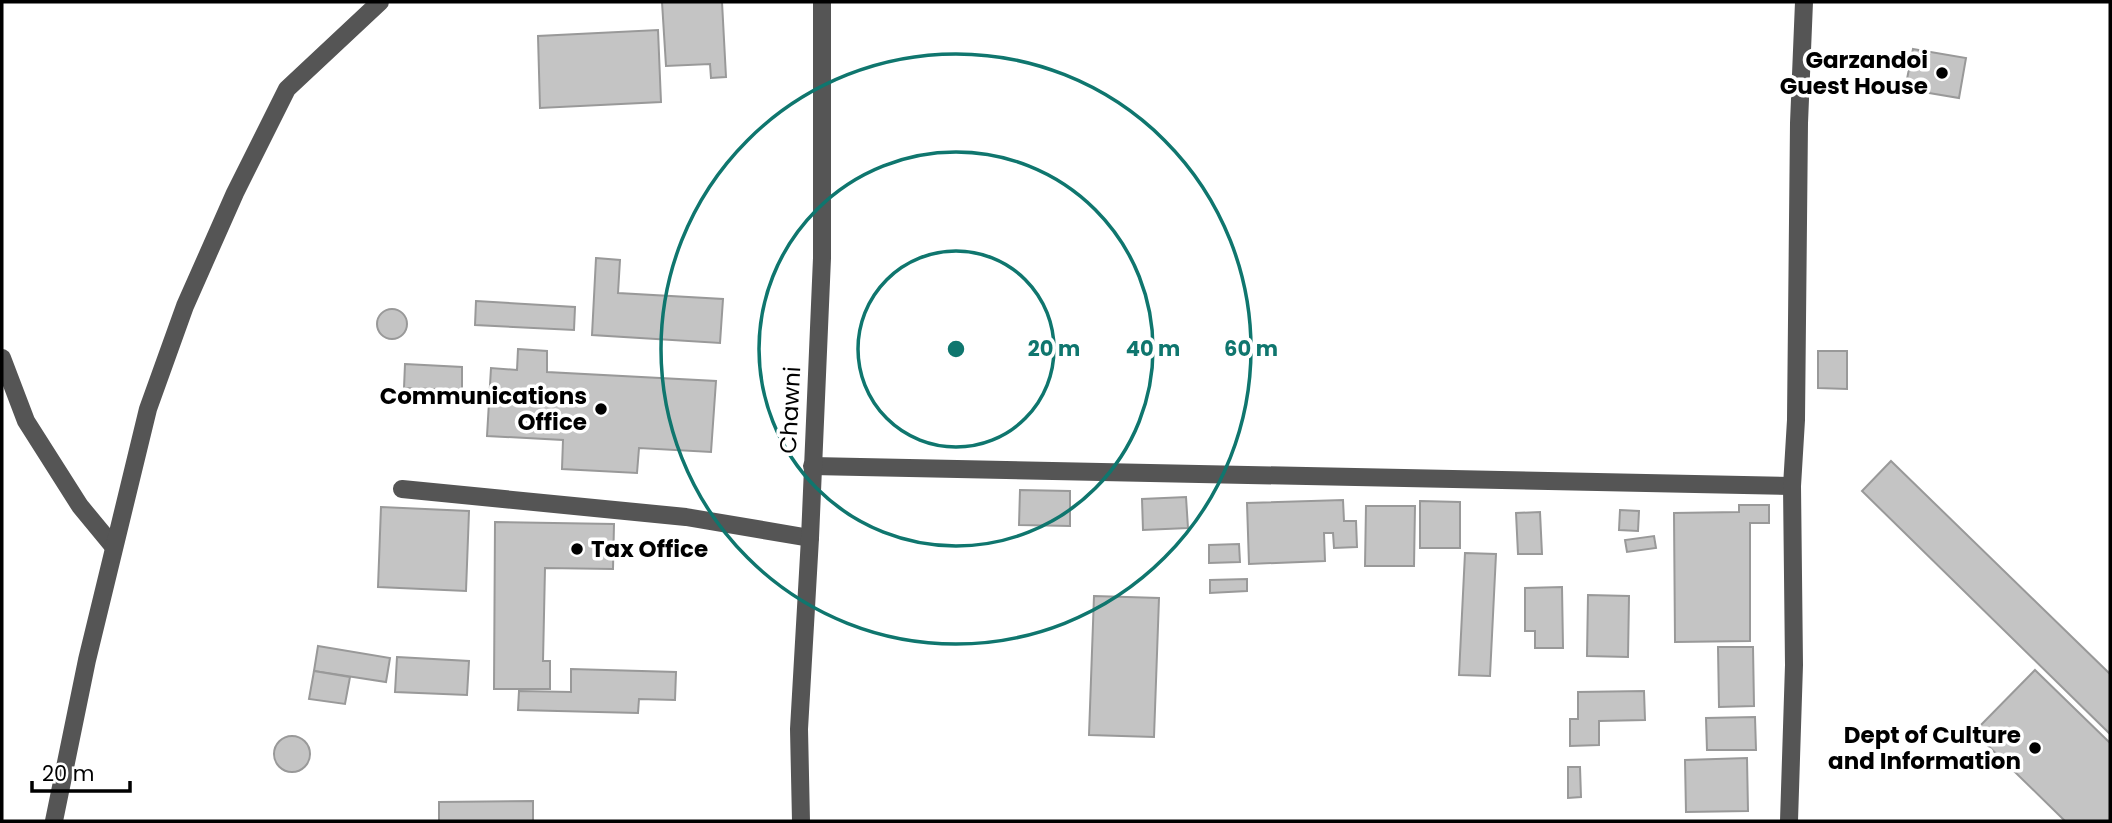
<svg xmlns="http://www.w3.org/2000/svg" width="2112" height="823" viewBox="0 0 2112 823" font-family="Poppins,sans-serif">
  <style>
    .building { fill: #c4c4c4; stroke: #999; stroke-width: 2 }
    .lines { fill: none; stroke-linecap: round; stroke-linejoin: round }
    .minor { stroke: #555; stroke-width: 18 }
    .ring { fill: none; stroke: #0f766e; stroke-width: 3.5 }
    .poi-dot { fill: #000; stroke: #fff; stroke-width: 2.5 }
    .labels { text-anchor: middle; stroke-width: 7; stroke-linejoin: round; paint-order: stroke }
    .poi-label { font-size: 23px; font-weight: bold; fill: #000; stroke: #fff; text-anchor: end }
    .street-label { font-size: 23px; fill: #000; stroke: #fff }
    .centre { fill: #0f766e; stroke: #fff; stroke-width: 3.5 }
    .ring-label { font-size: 21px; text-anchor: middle; font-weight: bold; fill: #0f766e; stroke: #fff; stroke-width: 7; stroke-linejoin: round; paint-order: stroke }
  </style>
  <rect width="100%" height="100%" fill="#fff"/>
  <!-- building -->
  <g class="building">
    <polygon points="662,2 722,2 726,77 711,78 710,64 666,66"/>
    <polygon points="658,30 661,102 540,108 538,36"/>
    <polygon points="1913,49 1966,58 1959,98 1905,89"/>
    <polygon points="596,258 620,260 618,293 723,299 720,343 592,335"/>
    <polygon points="476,301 575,307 574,330 475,325"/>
    <circle cx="392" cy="324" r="15"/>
    <polygon points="518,349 547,351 547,372 716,381 711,452 639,448 637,473 562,469 563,440 487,436 491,368 517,370"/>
    <polygon points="1818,351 1847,351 1847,389 1818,388"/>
    <polygon points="405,364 462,367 462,390 404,388"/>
    <polygon points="1891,461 2110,674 2110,734 1862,491"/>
    <polygon points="1020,490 1070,491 1070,526 1019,525"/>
    <polygon points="1186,497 1188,528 1143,530 1142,499"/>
    <polygon points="1343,500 1344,521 1356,521 1357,547 1334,548 1333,533 1324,533 1325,561 1249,564 1247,503"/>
    <polygon points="1420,501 1460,502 1460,548 1420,548"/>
    <polygon points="1739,505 1769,505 1769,523 1750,523 1750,641 1675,642 1674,513 1739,512"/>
    <polygon points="1366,506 1415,506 1414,566 1365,566"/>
    <polygon points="381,507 469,511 466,591 378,587"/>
    <polygon points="1620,510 1639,511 1638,531 1619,530"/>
    <polygon points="1540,512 1542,554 1518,554 1516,513"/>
    <polygon points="495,522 614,524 613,569 545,568 543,661 550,661 550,689 494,689"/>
    <polygon points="1654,536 1656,548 1627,552 1625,540"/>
    <polygon points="1239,544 1240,562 1209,563 1209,545"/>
    <polygon points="1465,553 1496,554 1490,676 1459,675"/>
    <polygon points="1247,579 1247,591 1210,593 1210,580"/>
    <polygon points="1562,587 1563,648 1535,648 1535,631 1525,631 1525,588"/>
    <polygon points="1588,595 1629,596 1628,657 1587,656"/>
    <polygon points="1094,596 1159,598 1154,737 1089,735"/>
    <polygon points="318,646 390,658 386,682 314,671"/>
    <polygon points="1718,647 1753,647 1754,706 1719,707"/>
    <polygon points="397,657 469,661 467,695 395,692"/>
    <polygon points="571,669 676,672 675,700 639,699 638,713 518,710 519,691 571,692"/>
    <polygon points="2035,670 2110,743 2110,821 2065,821 1974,732"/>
    <polygon points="314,671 350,677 345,704 309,699"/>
    <polygon points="1644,691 1645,720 1599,721 1599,745 1570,746 1570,719 1578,719 1578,692"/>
    <polygon points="1755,717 1756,750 1707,750 1706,718"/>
    <circle cx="292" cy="754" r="18"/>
    <polygon points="1747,758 1748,811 1686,812 1685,760"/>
    <polygon points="1568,767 1580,767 1581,797 1568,798"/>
    <polygon points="533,801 533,821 439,821 439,802"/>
  </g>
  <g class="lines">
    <!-- minor -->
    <g class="minor">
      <polyline points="2,358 26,421 80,506 113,546"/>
      <polyline points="812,466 1792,486"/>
      <polyline points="402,489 686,517 810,538"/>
      <polyline points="54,821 87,660 148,409 185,306 235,193 287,89 380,2"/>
      <polyline points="801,821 799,729 810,538 822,258 822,2"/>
      <polyline points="1789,821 1794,665 1792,486 1796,420 1799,123 1804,2"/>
    </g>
  </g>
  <!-- distance rings -->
  <g class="ring">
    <circle cx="956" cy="349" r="98"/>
    <circle cx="956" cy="349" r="197"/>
    <circle cx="956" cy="349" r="295"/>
  </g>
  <!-- markers -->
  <g class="poi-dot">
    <circle cx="1942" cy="73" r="7"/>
    <circle cx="601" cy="409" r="7"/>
    <circle cx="577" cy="549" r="7"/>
    <circle cx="2035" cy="748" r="7"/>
  </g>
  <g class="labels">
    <!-- poi labels -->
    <g class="poi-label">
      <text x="1928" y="68">Garzandoi<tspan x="1928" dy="26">Guest House</tspan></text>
      <text x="587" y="404">Communications<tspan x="587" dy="26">Office</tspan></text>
      <text x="591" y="557" text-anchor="start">Tax Office</text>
      <text x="2021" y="743">Dept of Culture<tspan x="2021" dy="26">and Information</tspan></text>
    </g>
    <!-- street labels -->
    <g class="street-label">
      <text transform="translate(790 410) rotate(-87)" y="8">Chawni</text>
    </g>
  </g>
  <circle cx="956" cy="349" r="10" class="centre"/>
  <g class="ring-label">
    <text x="1054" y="356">20 m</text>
    <text x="1153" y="356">40 m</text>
    <text x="1251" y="356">60 m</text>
  </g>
  <!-- border -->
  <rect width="2112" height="823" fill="none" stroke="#000000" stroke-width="7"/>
  <!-- scale -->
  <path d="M32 781v10h98v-10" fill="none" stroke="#000000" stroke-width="3.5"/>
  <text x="42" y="781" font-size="21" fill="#000000" stroke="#ffffff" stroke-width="5" paint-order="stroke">20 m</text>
</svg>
